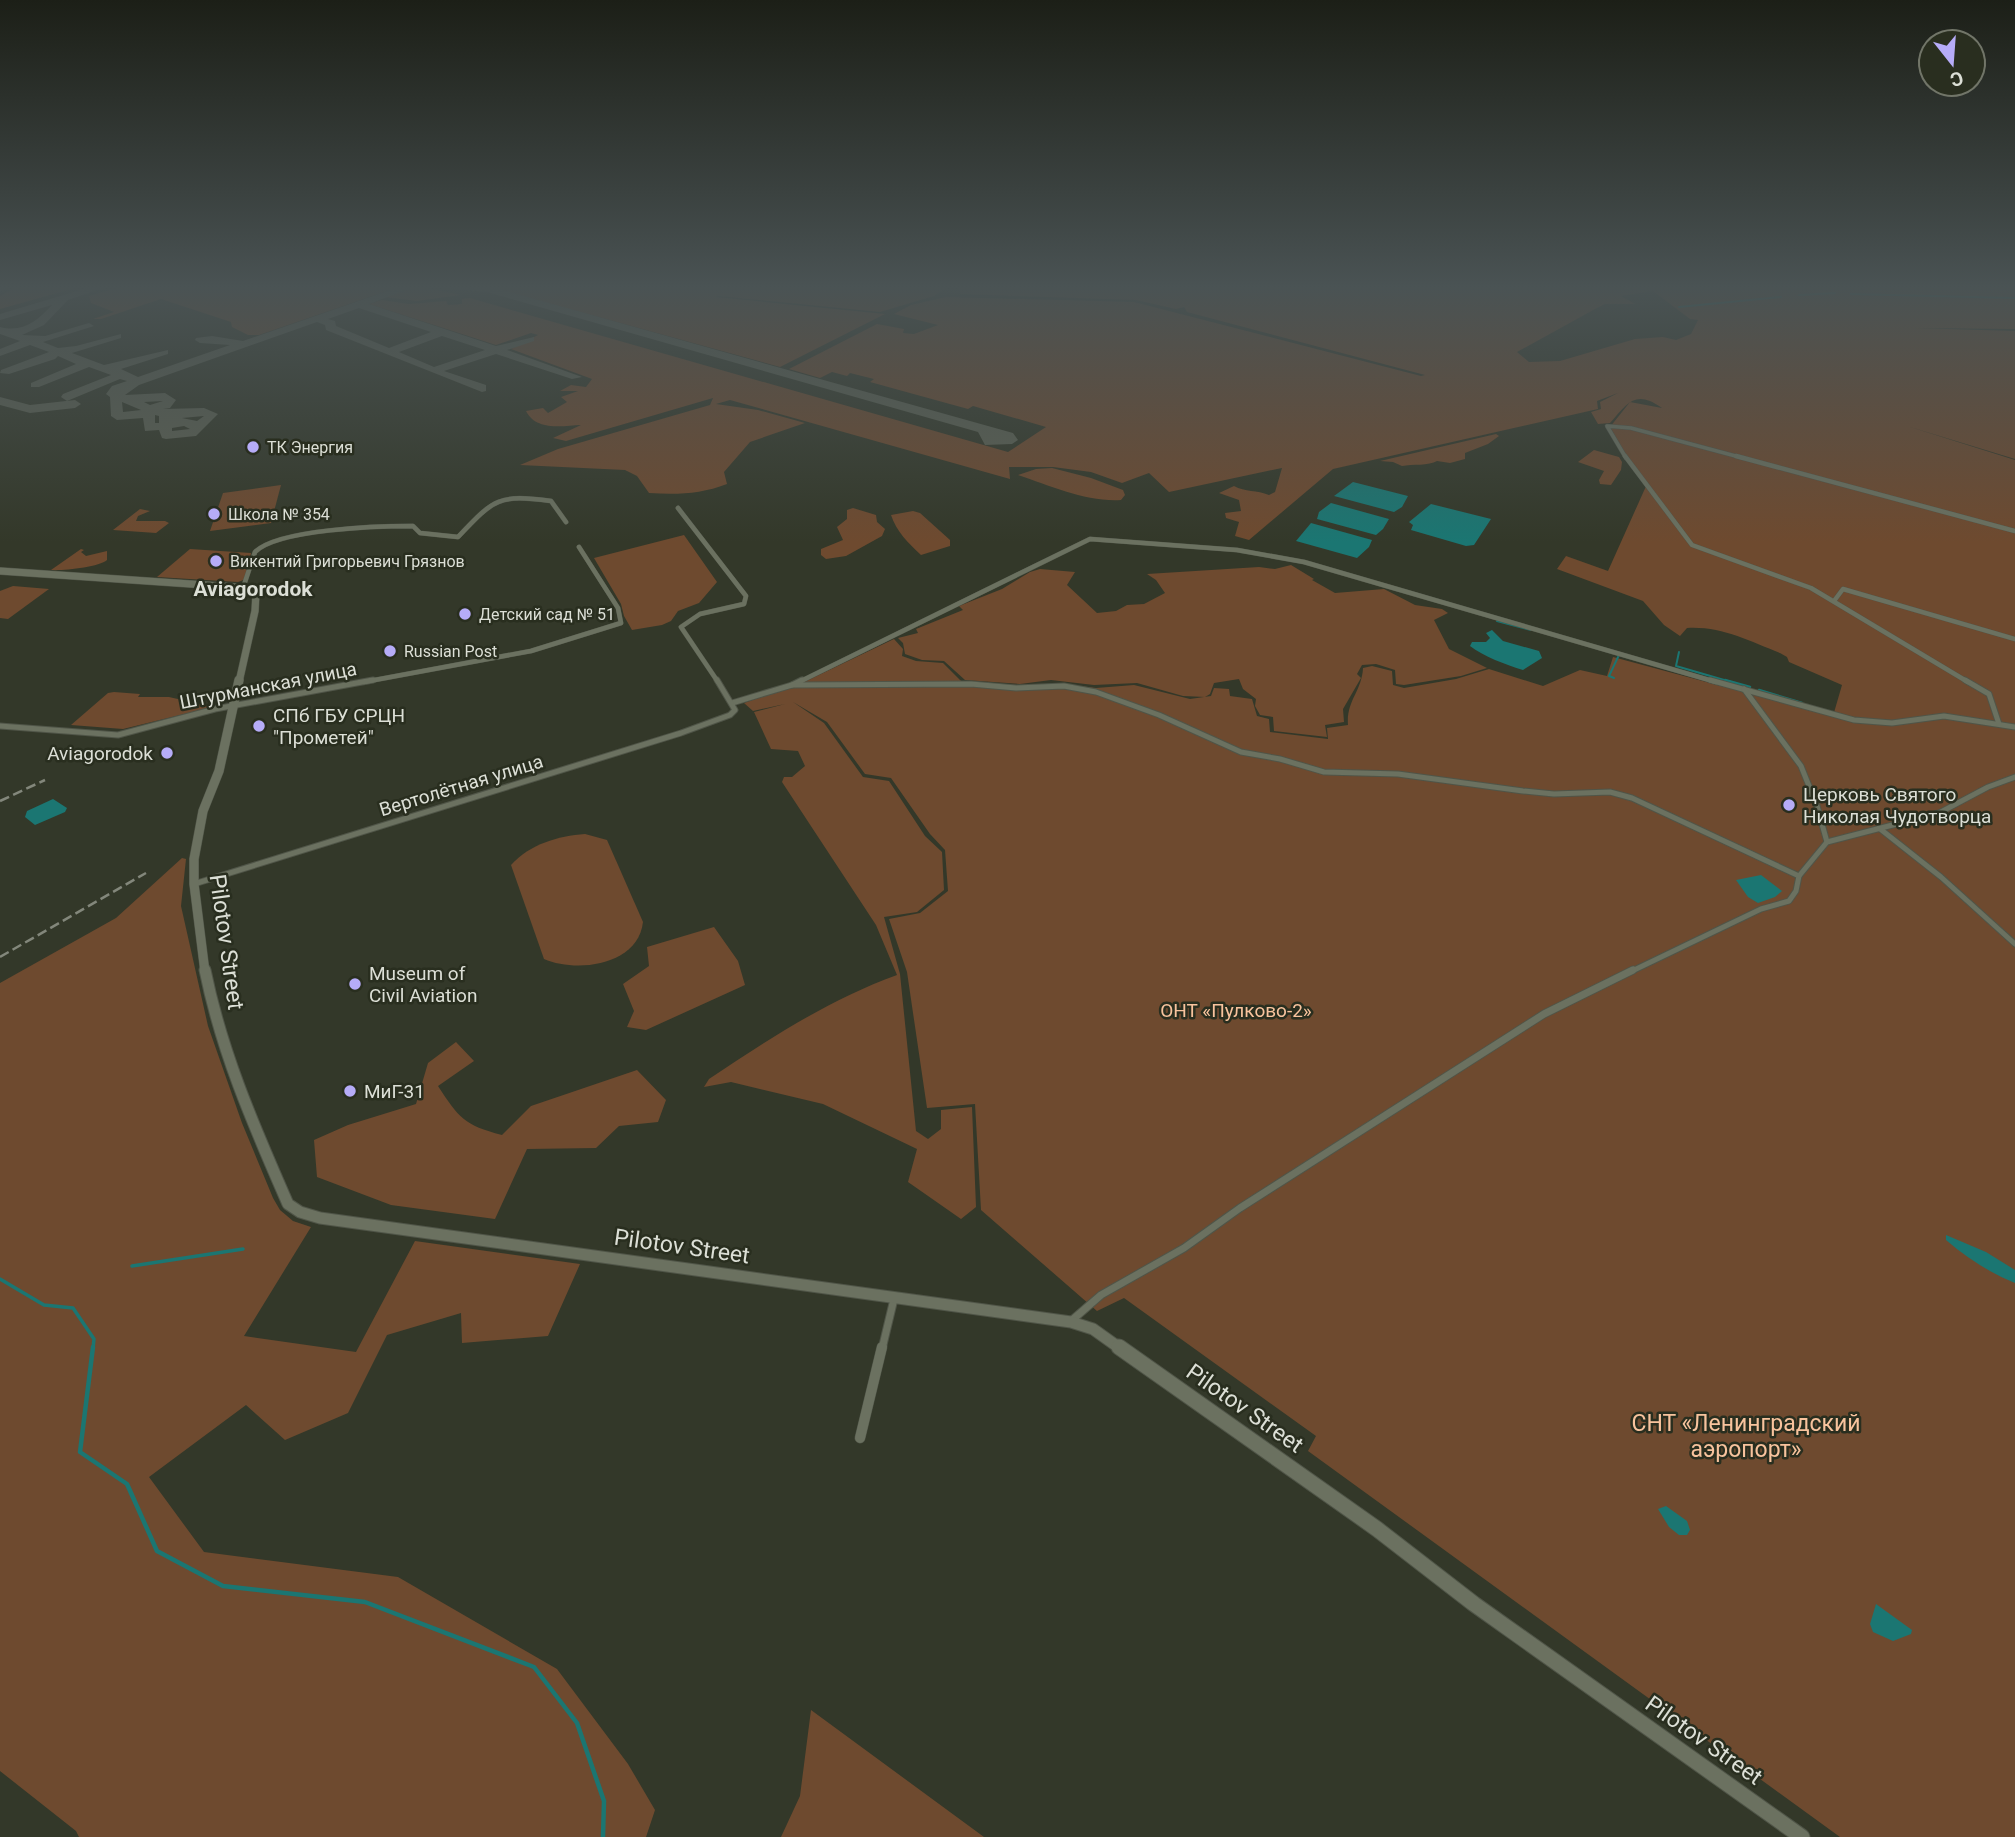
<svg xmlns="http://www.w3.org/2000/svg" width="2015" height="1837" viewBox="0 0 2015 1837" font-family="Roboto,sans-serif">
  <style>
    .green { fill: #6e4a2f; fill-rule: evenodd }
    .water { fill: #1b7672 }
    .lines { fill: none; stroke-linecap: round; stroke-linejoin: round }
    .stream-far3 { stroke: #1b7672; stroke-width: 2 }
    .stream-far2 { stroke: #1b7672; stroke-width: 2.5 }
    .stream-far1 { stroke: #1b7672; stroke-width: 3.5 }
    .stream { stroke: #1b7672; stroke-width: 4.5 }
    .taxiway { fill: #5b6052; fill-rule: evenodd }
    .street-far4-casing { stroke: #505548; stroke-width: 4.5 }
    .street-far3-casing { stroke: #505548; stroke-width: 5 }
    .street-far2-casing { stroke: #505548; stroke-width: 7 }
    .street-far1-casing { stroke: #505548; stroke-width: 9 }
    .street-casing { stroke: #505548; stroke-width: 11 }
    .secondary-far3-casing { stroke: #505548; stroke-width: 8 }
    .secondary-far2-casing { stroke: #505548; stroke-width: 10 }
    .secondary-far1-casing { stroke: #505548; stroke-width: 13 }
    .secondary-casing { stroke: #505548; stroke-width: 17 }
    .street-far4 { stroke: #6b7160; stroke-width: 3.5 }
    .street-far3 { stroke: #6b7160; stroke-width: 4.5 }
    .street-far2 { stroke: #6b7160; stroke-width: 5 }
    .street-far1 { stroke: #6b7160; stroke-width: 7 }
    .street { stroke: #6b7160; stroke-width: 10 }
    .secondary-far3 { stroke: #6b7160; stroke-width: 7 }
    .secondary-far2 { stroke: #6b7160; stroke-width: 9 }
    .secondary-far1 { stroke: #6b7160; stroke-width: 11 }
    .secondary { stroke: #6b7160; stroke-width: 15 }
    .rail { stroke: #83877b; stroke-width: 2.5; stroke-dasharray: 10 4.5; stroke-linecap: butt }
    .poi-dot { fill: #b6acf8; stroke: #292e1f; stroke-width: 2.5 }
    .labels { text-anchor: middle; stroke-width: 5; stroke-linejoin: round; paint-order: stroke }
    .far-poi-label { font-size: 16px; fill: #dcdfd6; stroke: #292e1f; text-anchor: start }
    .street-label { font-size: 19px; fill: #dcdfd6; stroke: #292e1f }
    .poi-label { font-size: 19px; fill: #dcdfd6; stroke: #292e1f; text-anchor: start }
    .park-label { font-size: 19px; fill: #f8c39d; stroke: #292e1f }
    .far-district-label { font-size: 21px; font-weight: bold; fill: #dcdfd6; stroke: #292e1f }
    .near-street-label { font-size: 23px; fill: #dcdfd6; stroke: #292e1f }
    .near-park-label { font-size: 23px; fill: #f8c39d; stroke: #292e1f }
  </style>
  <rect width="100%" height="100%" fill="#333829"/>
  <!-- green -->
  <g class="green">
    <polygon points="21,285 86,285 0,309 0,296"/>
    <polygon points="127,285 404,285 259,335 248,335 232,327 231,322 161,299 101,319 93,319 114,312 91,303 89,296"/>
    <polygon points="483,285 949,285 934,296 880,312 718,296 716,297 885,314 780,367"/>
    <path d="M952,285H2015V329L1915,328L2015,331V459L1907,426L2015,460V1837H1840L1308,1451L1316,1436L1124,1298L1097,1311L981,1210L975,1104L927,1108L907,972L889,919L920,913L948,891L945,850L930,834L891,778L865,774L827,722L793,702L824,723L863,777L889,781L925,836L942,852L944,890L917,912L884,917L900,974L916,1131L928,1139L941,1129V1110L972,1107L976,1207L961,1219L908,1182L917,1149L823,1104L731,1082L704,1087L709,1079C769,1039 828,1000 897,975L876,925L782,782L784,777H792L805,766L798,751L771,749L754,712L785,704L753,711L744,703L802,683L894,639L903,649L902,656L916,661L943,663L962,682L1019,685L1062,684L1096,688L1134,685L1190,699L1211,696L1214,688L1229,689L1230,696L1252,699L1257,716L1269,719L1270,732L1328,739L1327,728L1348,725C1346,701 1362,691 1363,668L1372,666L1392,671L1393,685L1404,688L1456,679L1489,669L1543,686L1580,670L1607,676L1613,657L1833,716L1842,685L1789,662L1787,657L1780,653C1749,641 1721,626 1687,628L1680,636L1664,625L1643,601L1557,569L1566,556L1608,571L1647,484L1626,455L1610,427L1630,402L1662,408C1635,389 1628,403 1610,423L1598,424L1591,412L1601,409L1600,402L1618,393L1597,401L1598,409L1333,469L1249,540L1235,536L1239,522L1226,518L1225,513L1241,511L1239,500L1219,493L1234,486C1245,492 1257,490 1269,495L1275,492L1282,468L1169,492L1149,473L1122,483L1091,472L1053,467H1009L1010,479L730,400L716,404L758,410L805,423L750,442L724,472L727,484C701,494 677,495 649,493L637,476L625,470L520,465L558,449L710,405L713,398L566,441L553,438L581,425C562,426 536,431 526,411L543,408L548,413L567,402L561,397L578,391H560L571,385L586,387L592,379L511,349L538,335L531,333L496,345L369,304L382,300L409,304L446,301L448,305L462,304V299L470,298L1008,452L1046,427L973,406L968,409L870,382L874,379L850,373L847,376L832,372L820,378L789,369L877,324L904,329L903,333L914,334L938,325L894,314L911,305L946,297L1134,302L1421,376L1425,375L1187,312L1184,307L1176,309L1136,300L960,294V290ZM1653,291L1690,319L1698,320L1691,334L1676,340L1663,337L1635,339L1560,361L1529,362L1517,352L1595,309L1605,304H1635L1621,296Z"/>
    <polygon points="418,286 461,295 417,301 384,297"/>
    <path d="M1496,434L1499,436L1488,444L1465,453V459L1450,463L1437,461C1429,466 1412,464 1402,466L1393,462L1380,461Z"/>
    <polygon points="1594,450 1619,457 1622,462 1621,470 1611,485 1600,484 1599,480 1604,471 1578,462"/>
    <path d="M1052,468L1091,478L1123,490L1125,495L1121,500C1086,502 1051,486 1018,475L1036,469Z"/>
    <polygon points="281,485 271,523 210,531 223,493"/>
    <polygon points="853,508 876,515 877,522 885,529 882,536 846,556 826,559 821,555 821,549 843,540 837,527 847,519 847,510"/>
    <polygon points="140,509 150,511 138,516 136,521 165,521 169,523 156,533 113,530"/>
    <path d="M913,511L920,513L950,540V546L921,555C909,544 896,531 891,515Z"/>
    <polygon points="684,535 717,582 699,603 678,611 671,621 662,625 632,630 624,616 621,604 594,558"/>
    <path d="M81,549L84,550L81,552L86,556L107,551V560C99,567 63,571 51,570Z"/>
    <polygon points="190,549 251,553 246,579 238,582 157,577"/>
    <polygon points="1291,565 1314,579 1312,580 1335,593 1384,589 1415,605 1442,609 1448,613 1434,620 1449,649 1487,668 1461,676 1404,685 1396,684 1395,670 1376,664 1362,665 1357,674 1361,678 1343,709 1344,722 1325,725 1327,737 1274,731 1273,717 1260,715 1255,706 1256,699 1243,689 1239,679 1214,683 1210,694 1205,697 1183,696 1137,683 1094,685 1051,680 1020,684 965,680 944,661 922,660 905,654 903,643 898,638 918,633 916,629 963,610 959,606 1002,589 1030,572 1040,569 1075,572 1067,585 1097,613 1116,611 1127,605 1144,604 1165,593 1156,580 1147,574 1259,567 1275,569"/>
    <polygon points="13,586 49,589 8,619 0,618 0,591"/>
    <polygon points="114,692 140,694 138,697 169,697 213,707 123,729 71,725 108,693"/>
    <path d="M585,834L607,840L643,922C638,966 576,973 544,959L511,865C530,844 558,836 585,834Z"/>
    <polygon points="182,858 186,859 181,906 208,1026 242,1123 273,1198 280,1210 293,1221 311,1227 244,1336 356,1352 415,1241 580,1264 548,1336 462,1343 461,1313 387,1335 348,1413 285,1440 246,1405 149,1477 204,1552 398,1577 557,1669 628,1764 655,1810 646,1837 79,1837 76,1831 0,1771 0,983 116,918"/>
    <polygon points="714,927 738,961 745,985 646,1030 627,1027 634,1011 623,984 649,966 647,947"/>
    <path d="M456,1042L474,1061L438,1086C459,1118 464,1125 502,1135L531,1106L637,1070L666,1100L658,1122L619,1126L596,1148L527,1149L495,1219L391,1205L317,1177L314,1140L348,1125L416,1104L428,1063Z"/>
    <polygon points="811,1710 984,1837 985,1837 781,1837 800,1796"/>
  </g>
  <!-- water -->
  <g class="water">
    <polygon points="1353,482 1408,496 1402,507 1394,512 1334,496"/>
    <polygon points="1331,503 1389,519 1383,529 1376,535 1317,519 1319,512"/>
    <polygon points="1431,504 1491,519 1474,545 1466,546 1411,530 1413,525 1409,522"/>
    <polygon points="1311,523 1372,540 1369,547 1357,558 1296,541"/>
    <path d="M1492,630L1503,641L1539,651L1542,658L1523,670C1506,665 1483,656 1470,646L1472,642H1486L1490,638L1486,633Z"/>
    <polygon points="53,799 67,808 65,812 35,825 25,817 27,811"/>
    <polygon points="1761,875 1782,891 1775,897 1758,903 1748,897 1736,880"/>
    <path d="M1946,1235L1986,1252L2015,1270V1283C1990,1273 1967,1258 1946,1240Z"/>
    <polygon points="1666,1506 1687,1521 1690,1530 1687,1535 1679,1535 1669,1527 1658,1509"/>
    <polygon points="1876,1604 1912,1630 1911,1634 1893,1641 1873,1632 1870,1624"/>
  </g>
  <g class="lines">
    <!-- stream-far3 -->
    <g class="stream-far3">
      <polyline points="1851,294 2015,298"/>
      <polyline points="1799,295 1835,293"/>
      <polyline points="1679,307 1781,297"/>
      <polyline points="1497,621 1531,630"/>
      <polyline points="1679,652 1676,666 1731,682"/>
      <polyline points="1614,678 1609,676 1619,655"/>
    </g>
    <!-- stream-far2 -->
    <g class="stream-far2">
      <polyline points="1725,680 1750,687"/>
      <polyline points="1759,690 1802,703"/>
    </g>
    <!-- stream-far1 -->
    <g class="stream-far1">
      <polyline points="132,1266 243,1249"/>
      <polyline points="0,1279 44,1305 73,1308 94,1339 93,1349"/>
    </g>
    <!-- stream -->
    <polyline class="stream" points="93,1347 80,1452 127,1484 157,1551 223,1586 365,1602 534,1667 577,1723 604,1801 603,1837"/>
    <!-- taxiway -->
    <g class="taxiway">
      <polygon points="0,285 12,285 0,292"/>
      <path d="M97,285H112L68,300L44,325L22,335L45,336L89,323L94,326L43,342L58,348L76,346L121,334V338L72,353L104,365L168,350V354L121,369L138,377L230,345L200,343L195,340L196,338L212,336L243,341L405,285H419L369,304L496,346L534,337V341L507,350L582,377L572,379L496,354L444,371L486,385V391L482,392L326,330L325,325L317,322L139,385L125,395L165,393L176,400L170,408L163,409L204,408L218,414L196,436L166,439L162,438L159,430L145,431L143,418L117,420L111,416L110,397L106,394L112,386L127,381L120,379L67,401L61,397L63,394L111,375L89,367L39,387H31V383L76,364L58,356L55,359L9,374L0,373L1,370L49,352L30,345L0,356V349L20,341L0,334V327C23,333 37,321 52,305L0,320V314ZM359,308L431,332L389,348L336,326L335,321L328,319ZM442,336L485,350L434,367L399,352ZM163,401L150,405L144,402ZM122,402L141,410L123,412ZM155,415L159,416V423H155ZM204,416L197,421L182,418ZM184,426L190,429L172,431V428Z"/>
      <polygon points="438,285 492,287 1013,433 1018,440 1012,444 985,445 978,432 487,292 443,288"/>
      <polygon points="0,397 30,405 75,400 81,404 75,408 30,413 0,405"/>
    </g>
    <defs>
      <polyline id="street-far4" points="1626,458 1607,426 1631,428 1743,458"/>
      <g id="street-far3">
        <polyline points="1625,456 1692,545 1811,588 1968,682"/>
        <polyline points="1736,456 2015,531"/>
        <polyline points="678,508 746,596 744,604 700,614 681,627 718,682"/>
        <path d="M243,588L255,552C278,529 379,526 413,526L420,533L458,537C494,499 498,494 551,501L566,522"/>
        <polyline points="1834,601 1843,589 2015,639"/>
        <polyline points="364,682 531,651 621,623 618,608 579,547"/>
        <polyline points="799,682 1090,539 1237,550 1304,562 1716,682"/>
      </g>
      <g id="street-far2">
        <polyline points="1710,680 1854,720 1892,723 1944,716 2015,727"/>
        <polyline points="1965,680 1989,694 1999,724"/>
        <polyline points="792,685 802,680"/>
        <polyline points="1744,689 1801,766 1817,806 1827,842"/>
        <polyline points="732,703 792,685 971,684 1016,688 1064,686 1096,692 1159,715 1241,752 1280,759 1324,772 1398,774 1523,791 1554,794 1610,792 1632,798 1799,876"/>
        <polyline points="0,726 118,735 215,709 373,680"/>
        <polyline points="1879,828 1941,877 2015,944"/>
        <polyline points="194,884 681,733 730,715 735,710 717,680"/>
        <polyline points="1630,972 1761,909 1789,901 1796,891 1799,876 1827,842 1939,813 1988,787 2015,777"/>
      </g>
      <g id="street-far1">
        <polyline points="1071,1321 1101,1295 1184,1248 1240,1208 1544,1014 1633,970"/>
        <polyline points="882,1349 894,1299"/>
      </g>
      <polyline id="street" points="860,1438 882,1347"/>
      <polyline id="secondary-far3" points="0,571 235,587 256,593 255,611 239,682"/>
      <polyline id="secondary-far2" points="205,972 194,884 194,859 203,811 219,771 239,680"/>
      <path id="secondary-far1" d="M205,970C222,1054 254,1126 288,1204L300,1212L320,1218L1071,1322L1093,1329L1121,1349"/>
      <polyline id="secondary" points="1119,1347 1377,1529 1474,1604 1802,1837"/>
    </defs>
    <!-- street-far4 casing -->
    <use href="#street-far4" class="street-far4-casing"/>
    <!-- street-far3 casing -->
    <use href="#street-far3" class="street-far3-casing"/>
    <!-- street-far2 casing -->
    <use href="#street-far2" class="street-far2-casing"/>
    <!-- street-far1 casing -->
    <use href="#street-far1" class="street-far1-casing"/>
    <!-- street casing -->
    <use href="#street" class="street-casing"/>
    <!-- secondary-far3 casing -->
    <use href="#secondary-far3" class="secondary-far3-casing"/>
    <!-- secondary-far2 casing -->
    <use href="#secondary-far2" class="secondary-far2-casing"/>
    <!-- secondary-far1 casing -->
    <use href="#secondary-far1" class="secondary-far1-casing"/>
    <!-- secondary casing -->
    <use href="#secondary" class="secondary-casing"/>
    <!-- street-far4 -->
    <use href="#street-far4" class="street-far4"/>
    <!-- street-far3 -->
    <use href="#street-far3" class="street-far3"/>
    <!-- street-far2 -->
    <use href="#street-far2" class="street-far2"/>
    <!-- street-far1 -->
    <use href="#street-far1" class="street-far1"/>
    <!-- street -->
    <use href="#street" class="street"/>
    <!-- secondary-far3 -->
    <use href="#secondary-far3" class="secondary-far3"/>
    <!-- secondary-far2 -->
    <use href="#secondary-far2" class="secondary-far2"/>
    <!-- secondary-far1 -->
    <use href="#secondary-far1" class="secondary-far1"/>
    <!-- secondary -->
    <use href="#secondary" class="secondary"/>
    <!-- rail -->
    <g class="rail">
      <polyline points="0,801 45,780"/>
      <polyline points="0,957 146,873"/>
    </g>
  </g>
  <!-- sky -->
  <linearGradient id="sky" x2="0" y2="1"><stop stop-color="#1c1f17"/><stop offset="0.53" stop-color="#4a5354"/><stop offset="1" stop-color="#4a5354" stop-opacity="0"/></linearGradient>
  <rect width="2015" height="542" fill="url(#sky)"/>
  <!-- markers -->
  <g class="poi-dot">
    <circle cx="253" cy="447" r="7"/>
    <circle cx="214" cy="514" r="7"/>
    <circle cx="216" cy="561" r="7"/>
    <circle cx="465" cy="614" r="7"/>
    <circle cx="390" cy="651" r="7"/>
    <circle cx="259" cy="726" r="7"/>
    <circle cx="167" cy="753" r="7"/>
    <circle cx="1789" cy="805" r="7"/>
    <circle cx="355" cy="984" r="7"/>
    <circle cx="350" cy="1091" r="7"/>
  </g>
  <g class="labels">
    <!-- far-poi labels -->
    <g class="far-poi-label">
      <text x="267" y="453">ТК Энергия</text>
      <text x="228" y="520">Школа № 354</text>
      <text x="230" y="567">Викентий Григорьевич Грязнов</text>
      <text x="479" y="620">Детский сад № 51</text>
      <text x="404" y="657">Russian Post</text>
    </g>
    <!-- street labels -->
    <g class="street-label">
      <text transform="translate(268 685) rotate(-11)" y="7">Штурманская улица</text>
      <text transform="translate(461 785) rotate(-17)" y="7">Вертолётная улица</text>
    </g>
    <!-- poi labels -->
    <g class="poi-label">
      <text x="273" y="722">СПб ГБУ СРЦН<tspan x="273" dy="22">"Прометей"</tspan></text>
      <text x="153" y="760" text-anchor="end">Aviagorodok</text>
      <text x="1803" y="801">Церковь Святого<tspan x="1803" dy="22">Николая Чудотворца</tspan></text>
      <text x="369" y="980">Museum of<tspan x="369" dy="22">Civil Aviation</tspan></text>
      <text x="364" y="1098">МиГ-31</text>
    </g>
    <!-- park labels -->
    <g class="park-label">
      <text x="1236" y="1017">ОНТ «Пулково-2»</text>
    </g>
    <!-- far-district labels -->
    <g class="far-district-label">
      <text x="253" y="596">Aviagorodok</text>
    </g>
    <!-- near-street labels -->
    <g class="near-street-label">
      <text transform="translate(227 942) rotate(82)" y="8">Pilotov Street</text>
      <text transform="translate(682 1246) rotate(8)" y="8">Pilotov Street</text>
      <text transform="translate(1245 1408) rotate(35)" y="8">Pilotov Street</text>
      <text transform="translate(1704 1740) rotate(35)" y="8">Pilotov Street</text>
    </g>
    <!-- near-park labels -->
    <g class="near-park-label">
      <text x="1746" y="1431">СНТ «Ленинградский<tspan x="1746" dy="26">аэропорт»</tspan></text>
    </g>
  </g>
  <!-- north arrow -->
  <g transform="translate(1952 63) rotate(163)"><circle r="33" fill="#292e1f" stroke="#717568" stroke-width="2"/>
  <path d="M0-5L12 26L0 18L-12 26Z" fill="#b6acf8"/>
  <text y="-10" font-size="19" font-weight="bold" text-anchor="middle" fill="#dcdfd6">С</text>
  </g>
</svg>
